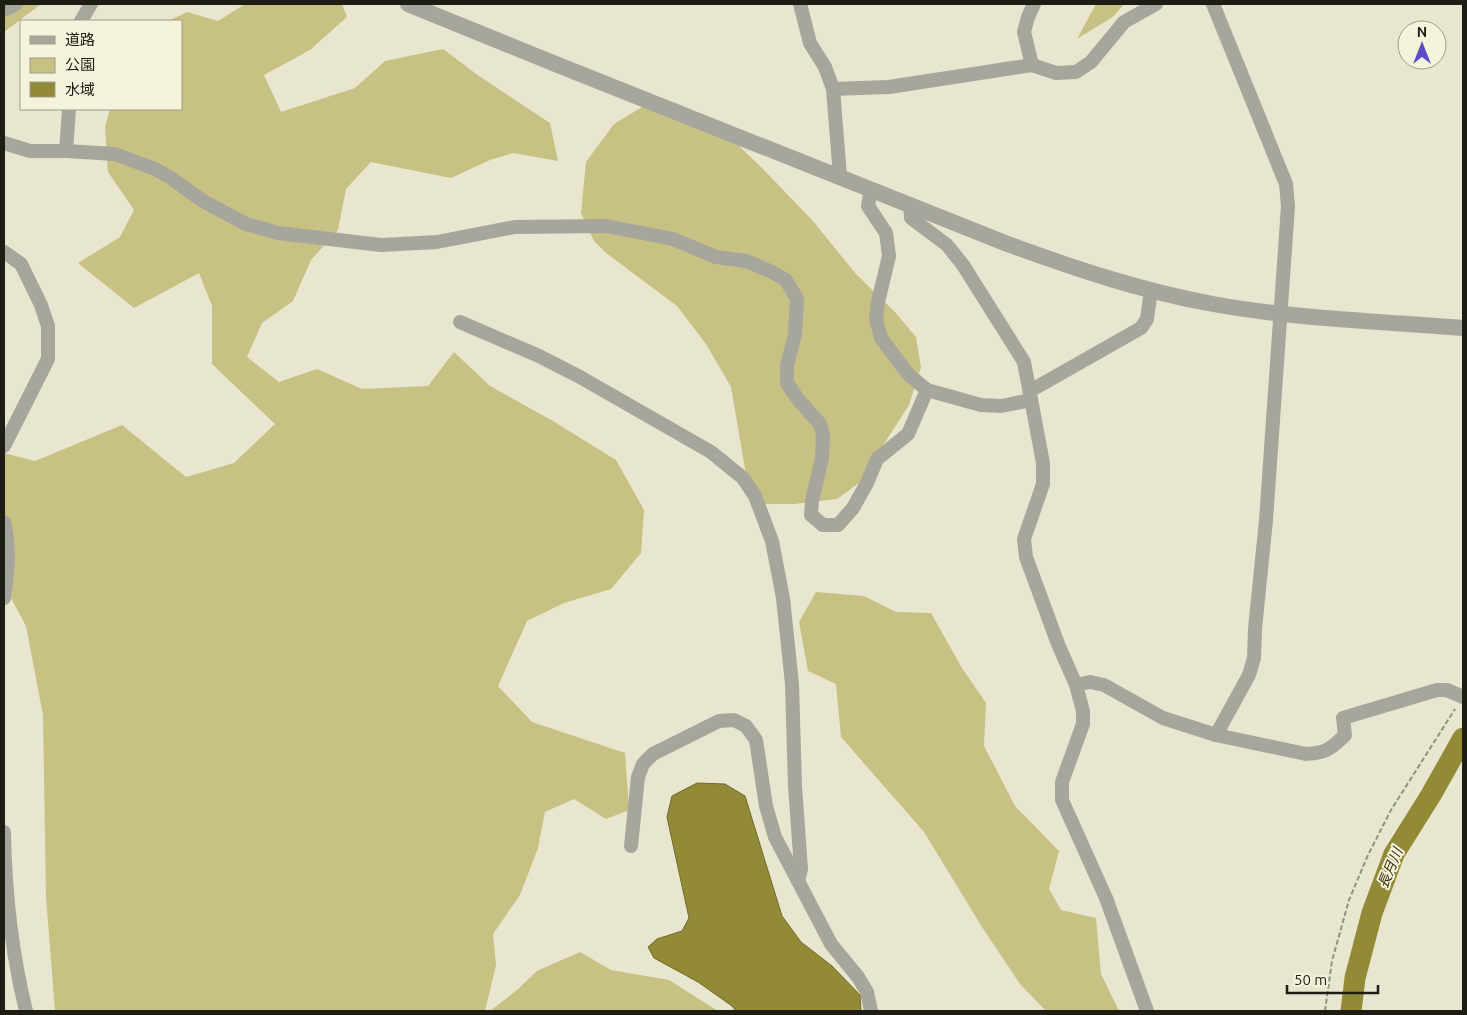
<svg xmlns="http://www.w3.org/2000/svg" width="1467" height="1015" viewBox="0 0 1467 1015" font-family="Ubuntu,'Noto Sans JP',sans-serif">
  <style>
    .green { fill: #c8c184 }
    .water { fill: #938a37; stroke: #70692c }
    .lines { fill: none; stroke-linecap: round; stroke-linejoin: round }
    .river { stroke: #938a37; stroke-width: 21 }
    .path { stroke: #93917f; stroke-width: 2; stroke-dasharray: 5 2.5; stroke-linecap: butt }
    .minor { stroke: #a7a69c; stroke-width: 14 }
    .tertiary { stroke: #a7a69c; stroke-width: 16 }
    .labels { text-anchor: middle; stroke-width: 4; stroke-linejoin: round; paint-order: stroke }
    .water-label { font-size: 14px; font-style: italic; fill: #322e09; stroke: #f5f3db }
  </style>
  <rect width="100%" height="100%" fill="#e8e6ce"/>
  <!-- green -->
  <g class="green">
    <polygon points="4,4 41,4 4,32"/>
    <polygon points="245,4 342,4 347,17 310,50 264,75 281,112 355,88 385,61 443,49 479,76 550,123 558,161 513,153 490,160 451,178 371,162 346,189 338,230 311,260 293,301 262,323 247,357 279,382 317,369 362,389 428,386 454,352 490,386 553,421 616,460 644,510 641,553 611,589 564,603 527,621 498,686 532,722 625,753 629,810 606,819 574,799 545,812 538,848 520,895 493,934 496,965 485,1011 55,1011 46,897 43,715 26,626 4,585 4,453 35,461 122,425 186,477 234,463 275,424 212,364 212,306 199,273 134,308 78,263 120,237 134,210 108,172 105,127 110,109 181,109 181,21 168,21 187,12 218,21"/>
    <polygon points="1096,4 1124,4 1114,16 1077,39"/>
    <polygon points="676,103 712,120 761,167 812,220 856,274 894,311 916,337 921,367 909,405 859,483 837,499 794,504 759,504 748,486 731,387 706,344 677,306 606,253 594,241 581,213 586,162 614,124 647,104"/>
    <polygon points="816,592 864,596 896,612 931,613 962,668 986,703 984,746 1015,806 1059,851 1049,889 1061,910 1096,918 1101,974 1119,1011 1046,1011 1020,984 982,927 924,832 841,737 836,684 808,671 799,622"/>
    <polygon points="580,952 611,970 669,980 718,1011 490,1011 517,990 537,971"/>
  </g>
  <!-- water -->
  <polygon class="water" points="697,783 725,784 745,796 782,916 801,942 832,966 860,995 861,1011 736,1011 732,1006 698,982 654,958 648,947 657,939 682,931 689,918 667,817 672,796"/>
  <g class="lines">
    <!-- river -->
    <polyline class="river" points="1351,1011 1355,978 1372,913 1394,854 1431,795 1463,738"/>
    <!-- path -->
    <polyline class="path" points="1325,1011 1332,961 1349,900 1368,855 1391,810 1455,709"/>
    <!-- minor -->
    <g class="minor">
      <polyline points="800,4 810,43 825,67 833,89 840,176"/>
      <polyline points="1213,4 1286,184 1288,206 1266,520 1255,629 1254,658 1249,675 1216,735"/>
      <polyline points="4,10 16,4"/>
      <polyline points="81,21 91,4"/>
      <polyline points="1032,65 1024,32 1028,17 1034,4"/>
      <polyline points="833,89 889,87 1032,65 1056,73 1076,72 1091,62 1124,22 1156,4"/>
      <polyline points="4,143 30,151 66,151 115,154 155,169 171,178 203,201 246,224 278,233 381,245 437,242 515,227 606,226 673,239 716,257 746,261 772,272 786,280 797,299 795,335 787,365 787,383 797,398 820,424 823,435 822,458 812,501 811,515 823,525 838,525 853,508 867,483 877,459 908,434 927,390"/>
      <polyline points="66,151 69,109"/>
      <polyline points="871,189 868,206 886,233 889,256 878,302 876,319 881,338 908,374 927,390 981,405 1001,406 1031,400"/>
      <polyline points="910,204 911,218 947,245 963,265 1024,362 1043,463 1043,484 1024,539 1026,557 1058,644 1076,685 1083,711 1083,724 1062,782 1062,800 1106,898 1147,1011"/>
      <polyline points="4,252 21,264 41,305 48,326 48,359 4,446"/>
      <polyline points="460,322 539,356 580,377 711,452 743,478 755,496 772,541 783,598 792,684 795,786 801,869 798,881"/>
      <polyline points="1029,388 1037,387 1141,328 1147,319 1151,290"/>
      <path d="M4,522C10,548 8,572 4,598"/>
      <path d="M1076,685L1090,682L1104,685L1163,718L1216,735L1306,754C1326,753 1331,749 1345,735L1343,718L1437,690H1447L1463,697"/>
      <path d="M4,832C5,892 12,954 26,1011"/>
      <polyline points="631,846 638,777 643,764 653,754 719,721 734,720 746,726 756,740 766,806 775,837 831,944 858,977 867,992 871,1011"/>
    </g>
    <!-- tertiary -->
    <path class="tertiary" d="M408,4L553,63L1005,243C1073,268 1141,291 1213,304C1295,319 1380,321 1463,328"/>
  </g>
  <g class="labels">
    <!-- water labels -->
    <g class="water-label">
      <text transform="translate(1390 868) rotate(-67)" y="5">長月川</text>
    </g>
  </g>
  <!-- border -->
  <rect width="1467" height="1015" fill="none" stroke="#1e1d14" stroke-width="10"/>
  <!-- legend -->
  <rect x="20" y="20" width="162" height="90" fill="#f5f3db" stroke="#9f9d8b"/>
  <rect x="30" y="36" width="25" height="8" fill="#a7a69c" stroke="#9f9d8b"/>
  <text x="65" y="45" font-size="15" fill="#1e1d14">道路</text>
  <rect x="30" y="58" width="25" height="15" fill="#c8c184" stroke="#9f9d8b"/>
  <text x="65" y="70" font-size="15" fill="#1e1d14">公園</text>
  <rect x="30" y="82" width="25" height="15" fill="#938a37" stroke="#9f9d8b"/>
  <text x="65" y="95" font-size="15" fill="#1e1d14">水域</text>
  <!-- north arrow -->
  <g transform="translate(1422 45)"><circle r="24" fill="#f5f3db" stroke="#9f9d8b"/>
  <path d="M0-4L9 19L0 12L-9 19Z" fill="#5a4dc5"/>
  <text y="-8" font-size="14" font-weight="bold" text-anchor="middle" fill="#1e1d14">N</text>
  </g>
  <!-- scale -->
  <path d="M1287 985v8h91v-8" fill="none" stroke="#1e1d14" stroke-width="2.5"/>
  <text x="1294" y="985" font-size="15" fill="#1e1d14" stroke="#f5f3db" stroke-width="4" paint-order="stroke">50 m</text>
</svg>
